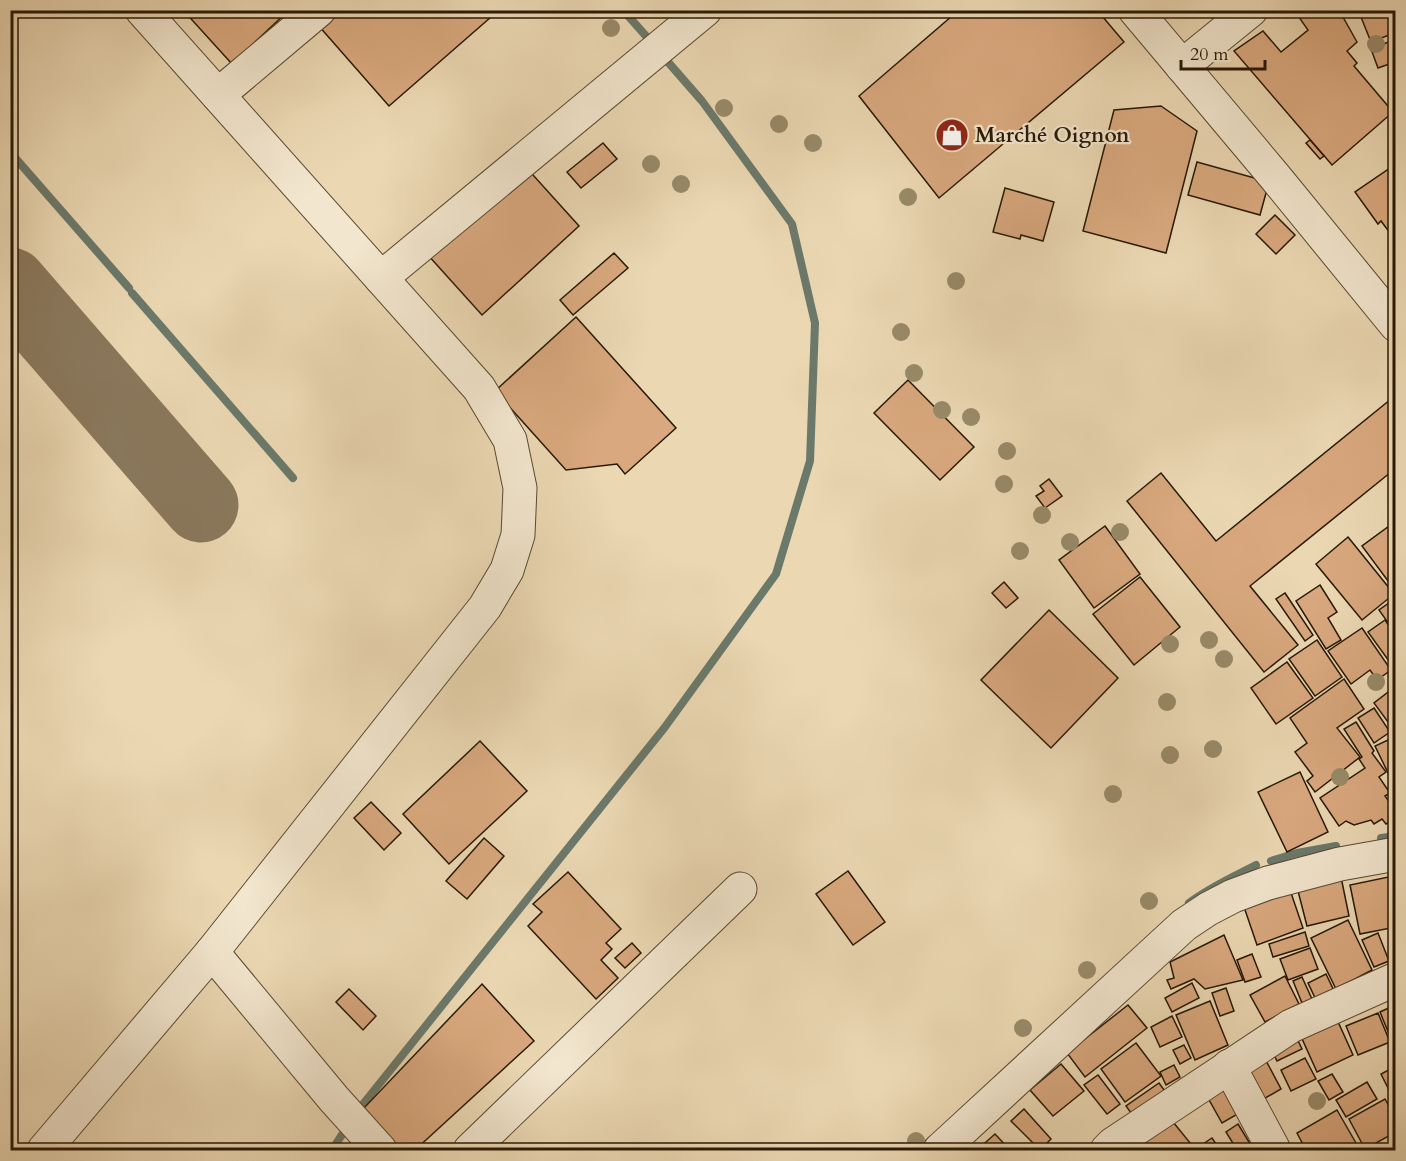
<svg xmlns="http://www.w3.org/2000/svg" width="1406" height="1161" viewBox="0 0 1406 1161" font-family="Cardo,serif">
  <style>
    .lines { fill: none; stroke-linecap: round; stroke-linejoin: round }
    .stream { stroke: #6b796b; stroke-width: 8 }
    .taxiway { stroke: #8a785c; stroke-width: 75 }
    .building { fill: #d9a87e; stroke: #281904; stroke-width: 1.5 }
    .minor-casing { stroke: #594930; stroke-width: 35 }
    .minor { stroke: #f2e6ce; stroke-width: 33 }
    .tree { fill: #988a69 }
    .labels { text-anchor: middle; stroke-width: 4.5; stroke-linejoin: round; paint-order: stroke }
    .poi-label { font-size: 21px; font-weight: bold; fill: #281904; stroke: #f2e6ce; text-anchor: start }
  </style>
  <rect width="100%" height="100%" fill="#ebd8b3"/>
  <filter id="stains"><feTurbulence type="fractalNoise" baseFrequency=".00333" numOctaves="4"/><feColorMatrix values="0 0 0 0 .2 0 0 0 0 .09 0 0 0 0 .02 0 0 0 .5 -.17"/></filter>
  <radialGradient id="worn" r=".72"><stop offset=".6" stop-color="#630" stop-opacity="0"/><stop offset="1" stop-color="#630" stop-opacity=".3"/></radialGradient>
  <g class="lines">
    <!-- stream -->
    <g class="stream">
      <polyline points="623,10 653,44"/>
      <polyline points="10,152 129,288"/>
      <polyline points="132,293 293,478"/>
      <polyline points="1381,838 1396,836"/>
      <polyline points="1271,861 1297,853 1336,846"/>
      <path d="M1189,903C1210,887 1233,877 1256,865"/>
      <polyline points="356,1113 665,727 776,574 810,461 815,323 792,224 702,101 661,54"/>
      <polyline points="332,1150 349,1124"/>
      <polyline points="920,1150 932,1139"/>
    </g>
    <!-- taxiway -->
    <polyline class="taxiway" points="10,285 201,505"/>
  </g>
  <!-- building -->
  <g class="building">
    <polygon points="183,10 289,10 232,64"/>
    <polygon points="334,10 499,10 389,106 318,25"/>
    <polygon points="959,10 1097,10 1124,42 939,198 859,96"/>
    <polygon points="1294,10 1339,10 1357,42 1347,51 1357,63 1354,66 1393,112 1332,165 1234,51 1263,31 1281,52 1308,30"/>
    <polygon points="1362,10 1389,10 1396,26 1396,74 1392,63 1378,68 1371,49 1391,41 1389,35 1371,42 1359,12"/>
    <polygon points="1161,106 1197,131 1166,253 1083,231 1114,110"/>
    <polygon points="1310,140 1324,156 1320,159 1306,143"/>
    <polygon points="603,143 617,159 581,188 567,172"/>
    <polygon points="1197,162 1269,182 1260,215 1188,195"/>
    <polygon points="1396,164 1396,241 1381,221 1378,224 1355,192"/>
    <polygon points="524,165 579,226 482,315 427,254"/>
    <polygon points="1005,188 1054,202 1043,241 1021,235 1020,239 993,232"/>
    <polygon points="1275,215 1295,235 1276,254 1256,234"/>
    <polygon points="614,253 628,268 573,315 560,300"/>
    <polygon points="576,317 676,428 625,474 617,464 566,470 495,391"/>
    <polygon points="908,380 974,447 940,480 874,413"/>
    <polygon points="1396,395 1396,468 1250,586 1298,645 1264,672 1127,501 1161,473 1216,541"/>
    <polygon points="1049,479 1062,496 1045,508 1036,496 1044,491 1040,486"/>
    <polygon points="1396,521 1396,588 1394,589 1362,546"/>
    <polygon points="1105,526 1140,574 1094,608 1059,560"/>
    <polygon points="1348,537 1394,594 1362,620 1316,564"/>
    <polygon points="1140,577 1180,627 1134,665 1093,614"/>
    <polygon points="1004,582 1018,598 1006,608 992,593"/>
    <polygon points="1320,585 1337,612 1328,618 1341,640 1326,649 1296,601"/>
    <polygon points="1285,593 1313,635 1305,641 1276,599"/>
    <polygon points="1396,598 1396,634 1379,610"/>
    <polygon points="1049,610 1118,678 1051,748 981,680"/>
    <polygon points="1385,620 1396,636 1396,667 1394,668 1368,632"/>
    <polygon points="1362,628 1391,670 1377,680 1370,670 1351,684 1328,651"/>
    <polygon points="1317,640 1342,677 1315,696 1289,659"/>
    <polygon points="1287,662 1313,698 1276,724 1251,688"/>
    <polygon points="1344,679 1364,709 1337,728 1360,757 1315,792 1307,781 1313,776 1295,752 1307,743 1290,718"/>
    <polygon points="1396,686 1396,716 1388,722 1374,703"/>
    <polygon points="1374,708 1390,732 1374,743 1358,718"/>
    <polygon points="1356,722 1374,751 1372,753 1386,772 1379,777 1390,793 1385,796 1396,811 1396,818 1386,824 1382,819 1374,824 1371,820 1354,825 1346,821 1339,826 1320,798 1365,768 1359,759 1362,757 1344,729"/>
    <polygon points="1388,740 1396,755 1396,777 1391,779 1375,746"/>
    <polygon points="480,741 527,791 449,864 403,814"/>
    <polygon points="1300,772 1328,832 1287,852 1258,792"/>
    <polygon points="371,802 401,833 384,850 354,818"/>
    <polygon points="484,838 504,856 467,899 446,881"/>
    <polygon points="848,871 885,922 853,945 816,894"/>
    <polygon points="568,872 621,929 606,943 612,949 601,960 618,978 596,999 528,926 542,912 533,904"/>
    <polygon points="1393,876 1396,885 1396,927 1360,934 1350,885"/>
    <polygon points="1341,877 1349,916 1307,926 1297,887"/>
    <polygon points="1289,887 1303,928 1257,945 1243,904"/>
    <polygon points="1348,920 1372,970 1336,989 1311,938"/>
    <polygon points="1305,932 1309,946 1273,957 1269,944"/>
    <polygon points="1378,933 1389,961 1374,967 1362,940"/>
    <polygon points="1224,935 1243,980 1205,989 1194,979 1171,989 1167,980 1174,978 1170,962"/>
    <polygon points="632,943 641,953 625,968 615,958"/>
    <polygon points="1310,948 1318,969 1288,980 1280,959"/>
    <polygon points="1252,954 1261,977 1245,982 1237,960"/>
    <polygon points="1326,974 1336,995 1318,1004 1308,983"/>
    <polygon points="1285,976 1299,1004 1265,1022 1250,995"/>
    <polygon points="1302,977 1312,999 1302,1003 1293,981"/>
    <polygon points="1192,983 1199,998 1172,1012 1165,998"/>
    <polygon points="482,984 534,1041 415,1150 401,1150 364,1108"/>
    <polygon points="1226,988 1234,1011 1220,1016 1212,993"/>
    <polygon points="349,989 376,1016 363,1030 336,1002"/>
    <polygon points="1210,1001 1228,1045 1195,1060 1176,1015"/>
    <polygon points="1128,1005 1147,1028 1085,1077 1067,1053"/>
    <polygon points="1393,1006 1396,1011 1396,1031 1389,1034 1380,1012"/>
    <polygon points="1378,1013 1390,1042 1358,1055 1346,1026"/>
    <polygon points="1335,1015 1353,1055 1317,1072 1299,1032"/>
    <polygon points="1172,1016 1182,1037 1160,1047 1151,1027"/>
    <polygon points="1293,1030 1302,1049 1277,1061 1268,1042"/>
    <polygon points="1136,1043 1161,1076 1125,1102 1101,1069"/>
    <polygon points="1184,1045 1191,1058 1180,1064 1173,1050"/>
    <polygon points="1263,1055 1281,1089 1253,1105 1235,1070"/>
    <polygon points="1305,1058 1316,1079 1291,1091 1281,1070"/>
    <polygon points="1061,1064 1084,1091 1053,1116 1030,1090"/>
    <polygon points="1174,1065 1180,1077 1166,1085 1160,1072"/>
    <polygon points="1396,1066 1396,1086 1389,1090 1381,1074"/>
    <polygon points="1229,1074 1248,1108 1222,1123 1203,1089"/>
    <polygon points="1332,1074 1343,1092 1329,1100 1318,1081"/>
    <polygon points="1098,1075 1120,1104 1107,1114 1084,1085"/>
    <polygon points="1367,1082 1377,1099 1346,1117 1336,1100"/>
    <polygon points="1159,1083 1167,1094 1134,1117 1126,1106"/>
    <polygon points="1385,1099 1396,1119 1396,1132 1365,1149 1349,1119"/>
    <polygon points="1024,1109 1051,1139 1040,1150 1011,1121"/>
    <polygon points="1337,1110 1360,1150 1306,1150 1297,1133"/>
    <polygon points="1169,1117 1191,1144 1182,1150 1145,1150 1138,1142"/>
    <polygon points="1238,1124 1252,1147 1246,1150 1237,1150 1226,1132"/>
    <polygon points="995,1134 1010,1150 977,1150"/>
    <polygon points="1212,1138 1220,1150 1199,1150 1197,1148"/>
  </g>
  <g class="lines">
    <defs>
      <g id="minor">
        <polyline points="1135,10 1276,178 1396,325"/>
        <polyline points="1182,66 1251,10"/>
        <polyline points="218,95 319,10"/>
        <polyline points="381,278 705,10"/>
        <polyline points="212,952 334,1099 380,1150"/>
        <polyline points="1229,1066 1274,1150"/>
        <polyline points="44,1150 212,952 485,607 507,570 518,535 520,488 510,440 479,388 142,10"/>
        <polyline points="470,1150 740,889"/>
        <polyline points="940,1150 1184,925 1208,909 1233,896 1268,883 1340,864 1396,854"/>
        <polyline points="1107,1150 1113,1144 1291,1026 1396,979"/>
      </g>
    </defs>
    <!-- minor casing -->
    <use href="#minor" class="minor-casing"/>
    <!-- minor -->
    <use href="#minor" class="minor"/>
  </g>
  <!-- trees -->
  <g class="tree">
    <circle cx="611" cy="28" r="9"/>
    <circle cx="1376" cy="44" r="9"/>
    <circle cx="724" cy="108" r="9"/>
    <circle cx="779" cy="124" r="9"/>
    <circle cx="813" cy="143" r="9"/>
    <circle cx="651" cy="164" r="9"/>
    <circle cx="681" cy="184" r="9"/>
    <circle cx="908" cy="197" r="9"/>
    <circle cx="956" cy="281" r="9"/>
    <circle cx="901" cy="332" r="9"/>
    <circle cx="914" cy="373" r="9"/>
    <circle cx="942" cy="410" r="9"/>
    <circle cx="971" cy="417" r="9"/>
    <circle cx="1007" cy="451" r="9"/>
    <circle cx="1004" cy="484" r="9"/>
    <circle cx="1042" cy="515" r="9"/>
    <circle cx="1120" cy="532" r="9"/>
    <circle cx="1070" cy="542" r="9"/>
    <circle cx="1020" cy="551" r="9"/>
    <circle cx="1209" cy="640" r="9"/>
    <circle cx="1170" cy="644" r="9"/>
    <circle cx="1224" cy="659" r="9"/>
    <circle cx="1376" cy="682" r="9"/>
    <circle cx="1167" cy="702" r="9"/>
    <circle cx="1213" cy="749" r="9"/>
    <circle cx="1170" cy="755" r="9"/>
    <circle cx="1340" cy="777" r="9"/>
    <circle cx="1113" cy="794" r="9"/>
    <circle cx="1149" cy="901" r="9"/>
    <circle cx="1087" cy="970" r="9"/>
    <circle cx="1023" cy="1028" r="9"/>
    <circle cx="1317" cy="1101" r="9"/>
    <circle cx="916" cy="1141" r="9"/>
  </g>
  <!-- icons -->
  <defs>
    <symbol id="shop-disc" viewBox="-11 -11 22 22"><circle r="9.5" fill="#8f2418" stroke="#f2e6ce"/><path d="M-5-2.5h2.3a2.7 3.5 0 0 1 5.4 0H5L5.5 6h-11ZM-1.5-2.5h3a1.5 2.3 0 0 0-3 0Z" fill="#fff"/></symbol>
  </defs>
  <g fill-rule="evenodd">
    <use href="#shop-disc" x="933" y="116" width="38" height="38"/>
  </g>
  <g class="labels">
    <!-- poi labels -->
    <g class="poi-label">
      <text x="975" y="142">Marché Oignon</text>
    </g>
  </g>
  <!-- margin -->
  <rect width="1406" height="1161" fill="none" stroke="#ebd8b3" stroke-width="36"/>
  <rect x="12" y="12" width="1382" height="1137" fill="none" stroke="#281904" stroke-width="3"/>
  <rect x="18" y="18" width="1370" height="1125" fill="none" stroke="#281904" stroke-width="1.5"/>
  <!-- scale -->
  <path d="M1181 60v9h84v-9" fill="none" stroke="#281904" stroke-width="3"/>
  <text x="1190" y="60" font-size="18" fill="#281904" stroke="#f2e6ce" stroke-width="4.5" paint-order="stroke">20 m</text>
  <rect width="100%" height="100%" filter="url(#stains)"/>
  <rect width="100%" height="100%" fill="url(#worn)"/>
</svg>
